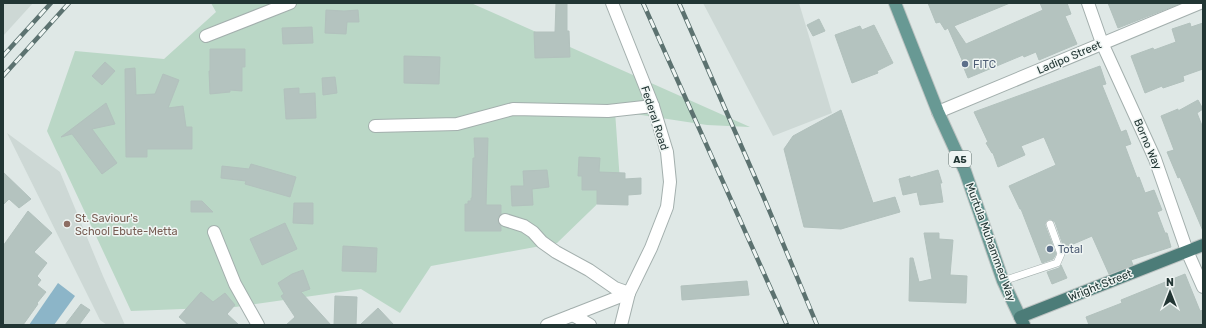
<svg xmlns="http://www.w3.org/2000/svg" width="1206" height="328" viewBox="0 0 1206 328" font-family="Rubik,sans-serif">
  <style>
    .built { fill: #cdd8d5 }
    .green { fill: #bad7c6 }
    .water { fill: #8cb5c8 }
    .building { fill: #b4c3bf; stroke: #b2c1bd }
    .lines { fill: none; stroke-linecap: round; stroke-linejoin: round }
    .service-casing { stroke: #a3afad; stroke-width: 8 }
    .minor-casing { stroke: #a3afad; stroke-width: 14 }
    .primary-casing { stroke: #bdc3c2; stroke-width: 14 }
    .trunk-casing { stroke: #bdc3c2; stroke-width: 14 }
    .service { stroke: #fff; stroke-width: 7 }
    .minor { stroke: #fff; stroke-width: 12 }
    .primary { stroke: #689994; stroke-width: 12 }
    .trunk { stroke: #4c7c78; stroke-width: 12 }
    .rail-casing { stroke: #5c7270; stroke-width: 4.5 }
    .rail { stroke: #eff5f3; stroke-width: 3; stroke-dasharray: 9; stroke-linecap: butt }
    .service-dot { fill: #5c6f8a; stroke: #eff5f3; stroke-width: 1.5 }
    .education-dot { fill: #8d6e63; stroke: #eff5f3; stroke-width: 1.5 }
    .labels { text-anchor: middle; stroke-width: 3; stroke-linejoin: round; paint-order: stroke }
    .shield { fill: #eff5f3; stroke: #606f6d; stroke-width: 1 }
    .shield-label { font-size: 10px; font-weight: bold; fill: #223634 }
    .street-label { font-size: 11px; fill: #223634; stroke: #eff5f3 }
    .service-label { font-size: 11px; fill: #4e5e75; stroke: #eff5f3; text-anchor: start }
    .education-label { font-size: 11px; fill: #785e54; stroke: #eff5f3; text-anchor: start }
  </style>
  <rect width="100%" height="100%" fill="#dfe8e6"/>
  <!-- built -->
  <g class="built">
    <polygon points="3,3 33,3 3,36"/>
    <polygon points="703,3 799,3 832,113 773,136"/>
    <polygon points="7,133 60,172 103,276 125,325 107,325 100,320"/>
  </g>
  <!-- green -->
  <polygon class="green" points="211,3 471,3 750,127 707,125 615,111 620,182 557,243 431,266 400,313 361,289 235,307 131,311 47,131 75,51 164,59 216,12"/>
  <!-- water -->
  <polygon class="water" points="58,283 75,296 54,325 29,325"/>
  <!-- building -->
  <g class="building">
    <polygon points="556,3 567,3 567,31 569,31 570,57 535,58 534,32 555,32"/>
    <polygon points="928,3 1010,3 954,26 966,44 1043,10 1040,3 1067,3 1071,14 1065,16 1077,44 1039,60 1036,52 1024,57 1023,55 968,78 961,61 962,60 948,28 945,30 940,22 936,23"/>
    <polygon points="1108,3 1179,3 1179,4 1118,28"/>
    <polygon points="326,10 344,11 358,10 359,22 347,22 346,34 325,33"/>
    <polygon points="819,19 825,31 813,36 807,25"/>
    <polygon points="1190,23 1191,27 1203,23 1203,69 1183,76 1184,81 1163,88 1162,86 1145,93 1131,56 1153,48 1154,50 1176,42 1172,29"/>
    <polygon points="874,25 893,63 877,71 878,73 852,83 835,35 860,26 862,30"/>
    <polygon points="312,27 313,43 283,44 282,28"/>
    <polygon points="210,49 245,49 245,67 242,67 242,91 230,90 230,92 210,94 209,71 210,71"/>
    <polygon points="404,56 440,57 439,84 404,83"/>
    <polygon points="105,62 115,71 102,85 92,76"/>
    <polygon points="1100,66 1106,84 1102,85 1121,132 1126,130 1131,144 1125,146 1137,178 1139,177 1145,193 1154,190 1162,210 1157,212 1165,233 1167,233 1171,247 1131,260 1133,265 1109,274 1092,236 1064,248 1055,222 1050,219 1046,221 1045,225 1056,254 1053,259 1042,263 1021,209 1020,209 1009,186 1056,165 1044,137 1021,146 1025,155 998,167 993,153 992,153 986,143 988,142 974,112"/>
    <polygon points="135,68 136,95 155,94 163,74 179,80 168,108 183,106 186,127 192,127 192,149 147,149 147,157 126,157 125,69"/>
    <polygon points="335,77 337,93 323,95 322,78"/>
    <polygon points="299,88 299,94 315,93 316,118 286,119 284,89"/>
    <polygon points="1198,100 1203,109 1197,113 1203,128 1203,231 1180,177 1178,178 1167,152 1174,150 1161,116 1178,109 1178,111"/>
    <polygon points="106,103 115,124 92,129 117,163 102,174 72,134 61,137"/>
    <polygon points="841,110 873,203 895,197 900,212 841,229 804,227 784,149 793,136"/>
    <polygon points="474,138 488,138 486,205 501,205 501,214 498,217 498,221 501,226 501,231 465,231 465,204 468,204 468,201 471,201 471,198 472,198 473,158 475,158"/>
    <polygon points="579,157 600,158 599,172 625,173 625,179 641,178 641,194 628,195 628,205 597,204 597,190 582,190 582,176 578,176"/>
    <polygon points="251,164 296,177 290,197 245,184 246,181 221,178 222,166 249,169"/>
    <polygon points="547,170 549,187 532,189 533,205 512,206 511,186 524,186 523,171"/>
    <polygon points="938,170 942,183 940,183 943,202 920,205 917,192 903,195 899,179 910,176 910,178"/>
    <polygon points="3,172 31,199 19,208 9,199 3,205"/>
    <polygon points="191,201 202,201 213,212 191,212"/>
    <polygon points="294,203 313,203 313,224 293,223"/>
    <polygon points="28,211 52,233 34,252 47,263 37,276 41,280 37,285 46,292 37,303 38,304 23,325 3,325 3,246"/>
    <polygon points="285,223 297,249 262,265 250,239"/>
    <polygon points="924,233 939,233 939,239 953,240 950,275 967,276 966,303 909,301 910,258 913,258 919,282 932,279"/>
    <polygon points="343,246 377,248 376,272 342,271"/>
    <polygon points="1061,265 1067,278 1052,284 1047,272 1059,268"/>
    <polygon points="303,270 310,289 301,292 331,325 286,325 295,317 281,296 284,294 278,283 292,274"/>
    <polygon points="1185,274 1200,311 1203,310 1203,325 1089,325 1086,317 1122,303 1121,300"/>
    <polygon points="747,281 749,295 682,300 681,286"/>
    <polygon points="201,292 213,302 225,293 235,305 227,314 239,325 188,325 179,317"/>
    <polygon points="335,296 357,297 356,325 334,325"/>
    <polygon points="81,304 90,310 79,325 65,325"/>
    <polygon points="378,308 394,325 360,325"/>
  </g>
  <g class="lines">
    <defs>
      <polyline id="service" points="1003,281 1057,263 1061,254 1050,224"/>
      <g id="minor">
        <polyline points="612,3 653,106 667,152 670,182 667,207 651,248 629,293 621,325"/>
        <polyline points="1088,3 1102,43 1155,159 1187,251 1203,287"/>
        <polyline points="206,36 290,3"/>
        <polyline points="938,112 1200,3"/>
        <polyline points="375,126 457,124 513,109 608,111 653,106"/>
        <polyline points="505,220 524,226 533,232 542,242 556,252 589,270 615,288 629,293"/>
        <polyline points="214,232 235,284 258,325"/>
        <polyline points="573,315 590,325"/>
        <polyline points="547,325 629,293"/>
      </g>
      <polyline id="primary" points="895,3 938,112 965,171 1003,281 1020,317"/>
      <polyline id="trunk" points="1024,325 1020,317 1203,245"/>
    </defs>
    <!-- service casing -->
    <use href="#service" class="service-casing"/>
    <!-- minor casing -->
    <use href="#minor" class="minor-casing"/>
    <!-- primary casing -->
    <use href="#primary" class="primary-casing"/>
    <!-- trunk casing -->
    <use href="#trunk" class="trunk-casing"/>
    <!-- service -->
    <use href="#service" class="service"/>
    <!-- minor -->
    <use href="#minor" class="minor"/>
    <!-- primary -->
    <use href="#primary" class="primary"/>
    <!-- trunk -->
    <use href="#trunk" class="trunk"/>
    <defs>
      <g id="rail">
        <polyline points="643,3 787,325"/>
        <polyline points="679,3 764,198 817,325"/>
        <polyline points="3,56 51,3"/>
        <polyline points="3,76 69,3"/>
      </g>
    </defs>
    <!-- rail casing -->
    <use href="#rail" class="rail-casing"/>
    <!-- rail -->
    <use href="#rail" class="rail"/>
  </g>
  <!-- markers -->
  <g class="service-dot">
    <circle cx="965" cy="64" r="4"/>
    <circle cx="1050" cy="249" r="4"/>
  </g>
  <circle class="education-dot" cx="67" cy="224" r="4"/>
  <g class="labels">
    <!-- shield labels -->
    <rect class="shield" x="949" y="151" width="22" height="16" rx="3"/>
    <g class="shield-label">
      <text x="960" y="163">A5</text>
    </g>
    <!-- street labels -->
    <g class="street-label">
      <text transform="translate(1069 57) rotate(-23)" y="4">Ladipo Street</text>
      <text transform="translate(655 118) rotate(72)" y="4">Federal Road</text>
      <text transform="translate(1148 144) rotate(67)" y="4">Borno Way</text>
      <text transform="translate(991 242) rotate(70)" y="4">Murtula Muhammed Way</text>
      <text transform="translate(1100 285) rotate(-22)" y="4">Wright Street</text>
    </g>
    <!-- service labels -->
    <g class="service-label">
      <text x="973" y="68">FITC</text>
      <text x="1058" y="253">Total</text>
    </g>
    <!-- education labels -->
    <g class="education-label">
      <text x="75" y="222">St. Saviour's<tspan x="75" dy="13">School Ebute-Metta</tspan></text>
    </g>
  </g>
  <!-- border -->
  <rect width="1206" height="328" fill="none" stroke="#223634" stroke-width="8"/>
  <!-- north arrow -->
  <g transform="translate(1170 292)" stroke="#eff5f3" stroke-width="3" paint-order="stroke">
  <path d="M0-3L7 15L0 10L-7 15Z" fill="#223634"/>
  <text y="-6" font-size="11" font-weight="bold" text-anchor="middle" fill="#223634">N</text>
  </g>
</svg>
